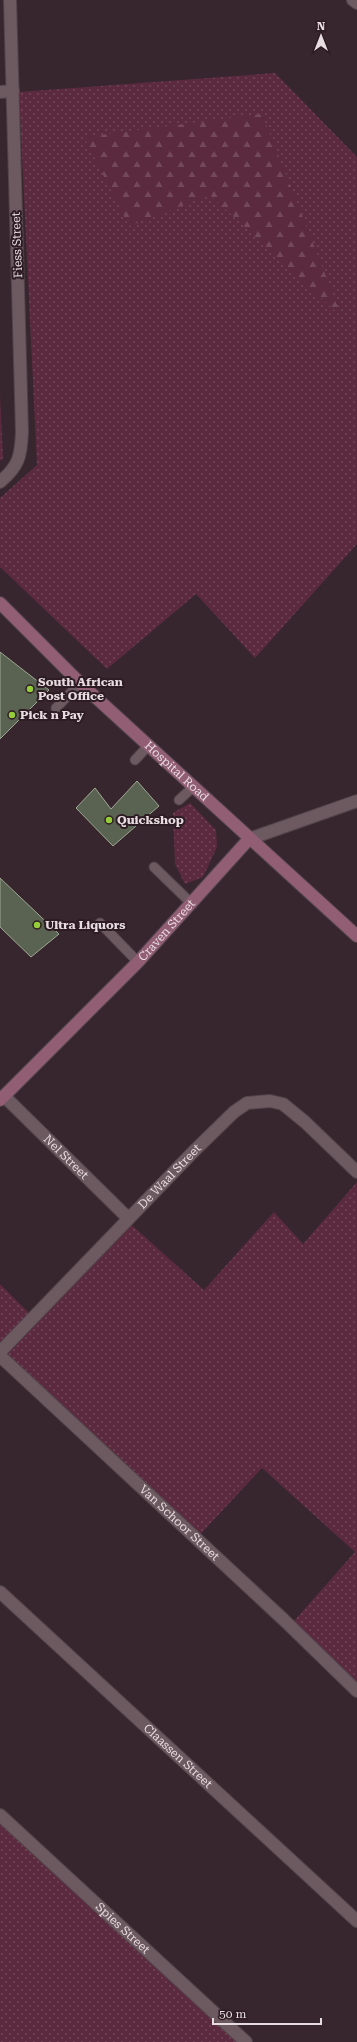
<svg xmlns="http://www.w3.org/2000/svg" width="357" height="2042" viewBox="0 0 357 2042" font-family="'Roboto Serif',serif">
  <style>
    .grass { fill: url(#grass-dots) }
    .forest { fill: url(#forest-firs) }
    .building { fill: #5a6251; stroke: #9ea794 }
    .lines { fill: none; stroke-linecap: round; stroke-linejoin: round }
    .service-casing { stroke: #52444a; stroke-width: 11 }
    .minor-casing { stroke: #52444a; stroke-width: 14 }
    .secondary-casing { stroke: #52444a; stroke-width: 14 }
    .service { stroke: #6d5960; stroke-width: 9 }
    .minor { stroke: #6d5960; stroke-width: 12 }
    .secondary { stroke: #925e74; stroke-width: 12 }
    .poi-dot { fill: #95cc3a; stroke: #2d1c23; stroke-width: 1.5 }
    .labels { text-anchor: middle; stroke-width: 4; stroke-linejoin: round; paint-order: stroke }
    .street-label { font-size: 12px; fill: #e7dce0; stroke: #2d1c23 }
    .poi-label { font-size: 12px; font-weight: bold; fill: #e7dce0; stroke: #2d1c23; text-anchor: start }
  </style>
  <defs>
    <pattern id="grass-dots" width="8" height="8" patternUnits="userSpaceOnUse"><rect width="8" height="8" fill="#5b2a3f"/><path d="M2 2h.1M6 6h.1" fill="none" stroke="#73485a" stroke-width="1.8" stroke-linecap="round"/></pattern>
    <pattern id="forest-firs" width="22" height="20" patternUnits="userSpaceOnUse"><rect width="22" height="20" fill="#5b2a3f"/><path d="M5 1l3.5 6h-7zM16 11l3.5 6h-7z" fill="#73485a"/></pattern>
  </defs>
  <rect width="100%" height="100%" fill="#37262d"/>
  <!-- grass -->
  <g class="grass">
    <polygon points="275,73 357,157 357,544 255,658 196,594 107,669 0,567 0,498 37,465 19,92"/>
    <polygon points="0,394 3,458 0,461"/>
    <polygon points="190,803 216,830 217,847 203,877 185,884 175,864 173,813"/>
    <polygon points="357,1182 357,1697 286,1630 355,1552 262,1468 193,1542 0,1360 0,1284 31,1315 125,1219 204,1290 274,1212 303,1244"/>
    <polygon points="0,1820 239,2042 0,2042"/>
  </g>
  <!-- forest -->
  <polygon class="forest" points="262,114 342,317 210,195 129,226 84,137"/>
  <!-- building -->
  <g class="building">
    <polygon points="0,652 49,690 0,739"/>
    <polygon points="137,781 159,806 113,846 76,808 95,788 111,809"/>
    <polygon points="0,878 59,934 31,957 0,927"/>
  </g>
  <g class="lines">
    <defs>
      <g id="service">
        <polyline points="56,708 80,683"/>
        <polyline points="135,760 148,746"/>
        <polyline points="179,800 193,787"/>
        <polyline points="154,867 192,904"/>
        <polyline points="100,923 138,962"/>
      </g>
      <g id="minor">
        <polyline points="353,0 357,3"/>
        <polyline points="0,92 13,91"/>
        <path d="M0,482C19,466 21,456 22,432L10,0"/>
        <polyline points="249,839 357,801"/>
        <path id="s1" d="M4,1096L128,1218"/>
        <path id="s2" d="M0,1352L195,1150L234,1112L247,1103L270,1101L283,1104L305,1122L357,1172"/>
        <path id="s3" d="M0,1356L284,1620L357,1691"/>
        <path id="s4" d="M0,1592L357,1921"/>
        <path id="s5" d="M0,1815L246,2042"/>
      </g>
      <g id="secondary">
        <path id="s6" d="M0,603L80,683L357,936"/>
        <path id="s7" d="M0,1100L138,962L249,839"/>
      </g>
    </defs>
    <!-- service casing -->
    <use href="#service" class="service-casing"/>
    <!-- minor casing -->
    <use href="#minor" class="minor-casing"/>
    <!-- secondary casing -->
    <use href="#secondary" class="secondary-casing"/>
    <!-- service -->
    <use href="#service" class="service"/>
    <!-- minor -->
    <use href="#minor" class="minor"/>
    <!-- secondary -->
    <use href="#secondary" class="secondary"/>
  </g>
  <!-- markers -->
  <g class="poi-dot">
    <circle cx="30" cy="689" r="4"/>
    <circle cx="12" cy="715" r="4"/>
    <circle cx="109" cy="820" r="4"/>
    <circle cx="37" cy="925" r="4"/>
  </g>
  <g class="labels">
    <!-- street labels -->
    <g class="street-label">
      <text transform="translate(17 245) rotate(-92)" y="4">Fiess Street</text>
      <text dy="4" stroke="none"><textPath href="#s6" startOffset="244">Hospital Road</textPath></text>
      <text dy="4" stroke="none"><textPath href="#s7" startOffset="238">Craven Street</textPath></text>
      <text dy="4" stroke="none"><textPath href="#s1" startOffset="87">Nel Street</textPath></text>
      <text dy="4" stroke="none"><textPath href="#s2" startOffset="244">De Waal Street</textPath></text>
      <text dy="4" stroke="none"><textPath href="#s3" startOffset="245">Van Schoor Street</textPath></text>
      <text dy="4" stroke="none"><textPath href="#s4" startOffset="242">Claassen Street</textPath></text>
      <text dy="4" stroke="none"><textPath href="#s5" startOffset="167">Spies Street</textPath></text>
    </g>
    <!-- poi labels -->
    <g class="poi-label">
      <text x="38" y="686">South African<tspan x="38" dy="14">Post Office</tspan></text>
      <text x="20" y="719">Pick n Pay</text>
      <text x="117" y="824">Quickshop</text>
      <text x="45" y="929">Ultra Liquors</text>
    </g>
  </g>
  <!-- north arrow -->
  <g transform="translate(321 36)" stroke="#2d1c23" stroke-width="3" paint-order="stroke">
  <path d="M0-3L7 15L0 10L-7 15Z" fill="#e7dce0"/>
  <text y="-6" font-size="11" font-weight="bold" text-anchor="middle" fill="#e7dce0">N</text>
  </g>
  <!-- scale -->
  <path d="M213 2018v6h108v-6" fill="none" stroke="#e7dce0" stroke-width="2"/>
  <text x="219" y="2018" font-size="12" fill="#e7dce0" stroke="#2d1c23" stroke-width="3" paint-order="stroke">50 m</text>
</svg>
